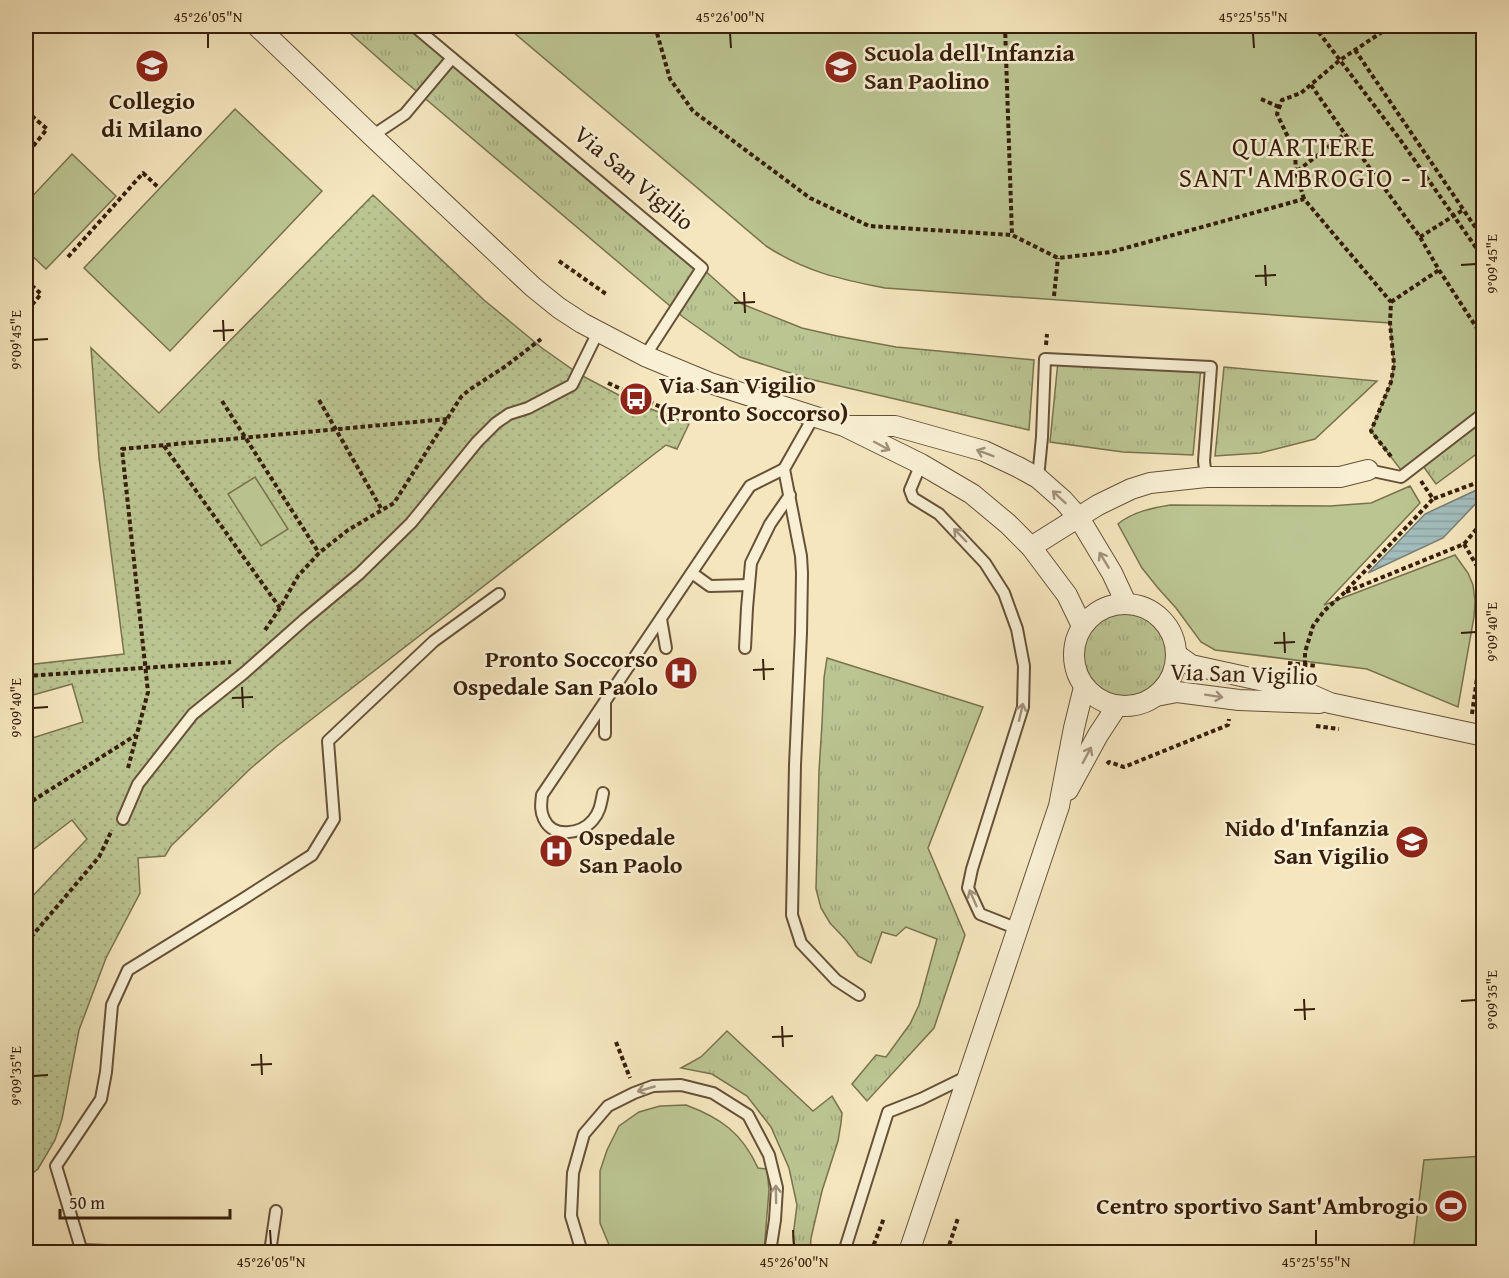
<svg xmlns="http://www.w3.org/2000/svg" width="1509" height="1278" viewBox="0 0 1509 1278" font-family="'Gentium Book Plus',serif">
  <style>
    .grass { fill: url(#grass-tufts); stroke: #79724e; stroke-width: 1.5 }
    .park { fill: url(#park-dots); stroke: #79724e; stroke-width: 1.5 }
    .garden { fill: #bbc592; stroke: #79724e; stroke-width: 1.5 }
    .water { fill: url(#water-rules); stroke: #777e75; stroke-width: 1.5 }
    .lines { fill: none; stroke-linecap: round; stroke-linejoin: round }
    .lane-casing { stroke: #665138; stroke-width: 14 }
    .street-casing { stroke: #665138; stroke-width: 22 }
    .path { stroke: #371f0b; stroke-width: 4; stroke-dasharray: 4.5 3; stroke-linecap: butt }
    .lane { stroke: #f8efd4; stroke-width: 10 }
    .street { stroke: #f8efd4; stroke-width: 20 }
    .oneway { stroke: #a1917a }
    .ticks { fill: none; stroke: #371f0b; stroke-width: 2 }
    .labels { text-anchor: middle; stroke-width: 5; stroke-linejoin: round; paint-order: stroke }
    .poi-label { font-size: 24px; font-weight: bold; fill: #371f0b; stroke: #f8efd4; text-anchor: start }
    .street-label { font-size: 24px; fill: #371f0b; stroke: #f8efd4 }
    .quarter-label { font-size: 27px; letter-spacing: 1.5px; fill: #371f0b; stroke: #f8efd4 }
    .neatline { fill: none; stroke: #371f0b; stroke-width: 2 }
    .ticks-label { font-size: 15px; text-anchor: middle; fill: #371f0b }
  </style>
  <defs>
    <pattern id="grass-tufts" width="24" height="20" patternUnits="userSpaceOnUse" patternTransform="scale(1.5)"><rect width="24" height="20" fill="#bbc592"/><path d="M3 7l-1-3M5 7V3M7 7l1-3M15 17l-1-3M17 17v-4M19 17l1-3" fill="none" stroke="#a1a97d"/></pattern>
    <pattern id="park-dots" width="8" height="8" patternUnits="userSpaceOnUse" patternTransform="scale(1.5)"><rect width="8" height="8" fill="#bbc592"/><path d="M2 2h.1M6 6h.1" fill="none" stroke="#a1a97d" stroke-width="1.8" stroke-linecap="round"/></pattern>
    <pattern id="water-rules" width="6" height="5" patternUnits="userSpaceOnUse" patternTransform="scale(1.5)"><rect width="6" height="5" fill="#a2bdbc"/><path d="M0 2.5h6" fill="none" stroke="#8ca2a0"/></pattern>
  </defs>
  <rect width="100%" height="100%" fill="#f5e6bd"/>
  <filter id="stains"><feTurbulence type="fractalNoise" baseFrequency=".00333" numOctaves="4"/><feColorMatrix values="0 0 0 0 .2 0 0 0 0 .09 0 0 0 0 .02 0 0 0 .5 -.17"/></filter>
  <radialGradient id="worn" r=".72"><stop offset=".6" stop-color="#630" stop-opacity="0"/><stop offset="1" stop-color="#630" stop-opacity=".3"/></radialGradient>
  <!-- grass -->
  <g class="grass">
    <polygon points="342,26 414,26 702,268 742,304 802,328 837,336 896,347 1034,360 1029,430 809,379 740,357 683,317 395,73"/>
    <polygon points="1058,361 1201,366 1193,455 1123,452 1050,442"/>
    <polygon points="1224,367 1377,381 1315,439 1260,453 1215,456"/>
    <polygon points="1483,422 1483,449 1436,484 1423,466"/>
    <circle cx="1124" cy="656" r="43"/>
    <polygon points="827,658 983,707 928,848 965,935 934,1028 867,1101 852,1084 876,1055 886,1057 910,1024 919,1005 937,939 906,927 896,936 882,932 871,963 858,956 846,940 830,923 821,908 816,889 819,771 822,724 824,678"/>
    <polygon points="727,1031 813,1111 832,1096 842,1113 841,1123 838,1141 822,1191 811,1238 810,1252 794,1252 793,1236 797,1205 789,1168 771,1127 747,1096 712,1074 681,1068 701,1057"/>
  </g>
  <!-- park -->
  <polygon class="park" points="373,195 484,300 542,348 579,374 628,400 689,424 677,449 666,445 277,746 250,769 171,846 165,856 138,858 140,893 106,958 79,1030 62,1119 55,1140 38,1169 26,1178 26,903 87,839 72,820 26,855 26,740 83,722 72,684 26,697 26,665 124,654 99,458 91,348 159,413"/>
  <!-- garden -->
  <g class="garden">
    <path d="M506,26H1483V413L1404,474L1371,431L1391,382L1394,365L1390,323L885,288C839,279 806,272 766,246Z"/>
    <polygon points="235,109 322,191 170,351 84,268"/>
    <polygon points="72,154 116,196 46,269 26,250 26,203"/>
    <polygon points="255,477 288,529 261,546 228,494"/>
    <path d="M1410,486L1420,503L1324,605L1455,555L1468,573L1473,585L1475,601L1474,617L1458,707L1367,669L1215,650L1201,642L1176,608L1158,588L1142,568L1118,524C1132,512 1152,508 1170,505L1330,506L1371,503Z"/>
    <path d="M686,1105C721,1118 742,1133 758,1168L767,1169L769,1190L764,1252H612L600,1223V1171L607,1150L619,1126L639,1112L660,1106Z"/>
    <polygon points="1483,1156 1483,1252 1413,1252 1424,1160"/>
  </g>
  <!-- water -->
  <polygon class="water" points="1483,487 1483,496 1443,538 1368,573 1425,514"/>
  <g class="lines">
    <defs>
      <g id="lane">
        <polyline points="414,26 702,268 645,356"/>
        <polyline points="372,136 405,114 452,58"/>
        <polyline points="814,416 784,469 801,556 802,573 801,633 795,765 792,915 801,943 836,980 859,995"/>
        <polyline points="921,464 910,490 913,498 939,514 985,563 1004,593 1017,629 1024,666 1023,707 972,869 968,888 980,914 1018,929"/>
        <polyline points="1368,470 1401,477 1484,413"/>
        <polyline points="1038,478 1042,437 1045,359 1211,367 1204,461 1206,477"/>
        <polyline points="692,573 710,586 749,585"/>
        <polyline points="661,619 666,648"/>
        <polyline points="745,648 747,608 751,563 770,524 790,495"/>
        <polyline points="605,734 605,702"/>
        <path d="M603,793C601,803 600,812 593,820C581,834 553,839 544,819C540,811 541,804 542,795L750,486L784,469"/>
        <polyline points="123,819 138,784 193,714 244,673 305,619 359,574 411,523 477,442 496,423 509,414 528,408 572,385 598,332"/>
        <polyline points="81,1250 133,1252"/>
        <polyline points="82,1252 56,1166 101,1099 106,1072 112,1005 128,970 240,901 312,855 334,819 328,741 434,641 499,594"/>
        <polyline points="270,1252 276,1211"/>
        <polyline points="582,1252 571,1216 573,1173 584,1134 608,1106 634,1093 653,1086 681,1085 713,1093 748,1115 769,1155 777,1188 775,1220 770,1252"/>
        <polyline points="844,1252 888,1112 921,1099 968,1076"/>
      </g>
      <g id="street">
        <polyline points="257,26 372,136 533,287 559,308 582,323 645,356 710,383 844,426 921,464 972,494 1008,524 1031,547 1067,595 1082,626"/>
        <polyline points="848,426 895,426 984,451 1018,467 1038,478 1063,500 1079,518 1112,573 1126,603"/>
        <polyline points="1031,547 1098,505 1131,489 1150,483 1206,477 1340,477 1368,470"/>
        <circle cx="1125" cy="655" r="51"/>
        <polyline points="1177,655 1191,665 1296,688 1330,703 1484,736"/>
        <polyline points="1156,696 1177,692 1239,700 1320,703"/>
        <polyline points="1068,790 1098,735 1117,706"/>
        <polyline points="909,1252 1059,806 1074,728 1084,687"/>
      </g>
    </defs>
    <!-- lane casing -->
    <use href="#lane" class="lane-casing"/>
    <!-- street casing -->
    <use href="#street" class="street-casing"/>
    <!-- path -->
    <g class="path">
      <polyline points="207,26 211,30"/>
      <polyline points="655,26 670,79 693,111 810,198 869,226 1012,235 1058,258 1111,252 1304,199 1391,302 1390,323 1394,365 1391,382 1371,431 1393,459"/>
      <polyline points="1005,26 1012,235"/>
      <polyline points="1314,26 1399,138 1484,259"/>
      <polyline points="1355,50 1484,240"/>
      <polyline points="1311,85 1345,134 1420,237 1439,270 1484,339"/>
      <polyline points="1261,99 1279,107"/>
      <polyline points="26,111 47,129 26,155"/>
      <polyline points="1296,172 1295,152 1277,114 1282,100 1301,93 1340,60 1391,26"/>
      <polyline points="1304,199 1296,172 1345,134"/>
      <polyline points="1420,237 1463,210"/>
      <polyline points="68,257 143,173 159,188"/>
      <polyline points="559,261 606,294"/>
      <polyline points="26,280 41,294 26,312"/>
      <polyline points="1054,296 1058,258"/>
      <polyline points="1391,302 1439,270"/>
      <polyline points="1046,345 1047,334"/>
      <polyline points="608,383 665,409"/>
      <polyline points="319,400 382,510"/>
      <polyline points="222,401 319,553"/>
      <polyline points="164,446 280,608"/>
      <polyline points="1421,481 1433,499 1484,480"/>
      <polyline points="1464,544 1481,573 1484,585"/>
      <polyline points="1346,592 1464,544 1484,520"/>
      <polyline points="265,630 280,608 298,576 319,553 348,530 394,503 461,397 469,390 506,366 541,339"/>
      <polyline points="1288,663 1317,666"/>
      <polyline points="1305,665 1305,652 1313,626 1324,611 1344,593 1433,499"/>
      <polyline points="26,676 231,662"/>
      <polyline points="1472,714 1484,628"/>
      <polyline points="1316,726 1339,729"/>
      <polyline points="1107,764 1109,762 1124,767 1228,725 1229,719"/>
      <polyline points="128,768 148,692 122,449 447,419"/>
      <polyline points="26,805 136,735"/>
      <polyline points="26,943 99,857 112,830"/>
      <polyline points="616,1042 630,1078"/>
      <polyline points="871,1252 884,1218"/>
      <polyline points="947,1252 958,1218"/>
    </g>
    <!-- lane -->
    <use href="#lane" class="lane"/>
    <!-- street -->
    <use href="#street" class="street"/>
  </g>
  <!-- one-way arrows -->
  <defs><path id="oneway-shaft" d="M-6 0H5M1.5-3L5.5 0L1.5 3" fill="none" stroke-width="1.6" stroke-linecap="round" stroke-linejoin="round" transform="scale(1.5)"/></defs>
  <g class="oneway">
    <use href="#oneway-shaft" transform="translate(882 446) rotate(28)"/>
    <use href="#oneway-shaft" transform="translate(985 453) rotate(-159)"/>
    <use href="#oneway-shaft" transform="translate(1059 497) rotate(-137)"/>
    <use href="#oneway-shaft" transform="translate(960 535) rotate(-134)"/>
    <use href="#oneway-shaft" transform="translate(1104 560) rotate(-121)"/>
    <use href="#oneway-shaft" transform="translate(1214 696) rotate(9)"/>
    <use href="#oneway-shaft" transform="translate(1021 712) rotate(-77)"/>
    <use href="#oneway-shaft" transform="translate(1087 755) rotate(-62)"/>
    <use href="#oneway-shaft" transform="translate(973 898) rotate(-114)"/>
    <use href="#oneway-shaft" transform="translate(646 1089) rotate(164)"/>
    <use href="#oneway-shaft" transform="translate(776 1194) rotate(-91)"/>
  </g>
  <!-- ticks -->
  <path class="ticks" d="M208,33V48M730,33L731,48M1253,33L1254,48M1265,265L1266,286M1461,265L1476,264M1255,276L1276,275M744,292L745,313M734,303L755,302M223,320L224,341M213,331L234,330M33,340L48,339M1284,632L1285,653M1461,633L1476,632M1274,643L1295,642M763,659L764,680M753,670L774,669M242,687L243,708M232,698L253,697M33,708L48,707M1304,999L1305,1020M1461,1001L1476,1000M1294,1010L1315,1009M782,1026L783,1047M772,1037L793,1036M261,1054L262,1075M251,1065L272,1064M33,1076L48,1075M270,1230L271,1245M793,1230L794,1245M1316,1230V1245"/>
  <!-- icons -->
  <defs>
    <symbol id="school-disc" viewBox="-11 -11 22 22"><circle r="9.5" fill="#8f2418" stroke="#f8efd4"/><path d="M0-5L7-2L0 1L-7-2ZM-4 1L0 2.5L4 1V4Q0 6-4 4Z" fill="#fff"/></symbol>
    <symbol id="bus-disc" viewBox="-11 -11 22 22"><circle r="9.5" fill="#8f2418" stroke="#f8efd4"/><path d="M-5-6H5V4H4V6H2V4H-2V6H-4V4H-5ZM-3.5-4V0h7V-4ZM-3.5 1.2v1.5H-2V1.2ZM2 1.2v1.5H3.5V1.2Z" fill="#fff"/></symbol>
    <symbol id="hospital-disc" viewBox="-11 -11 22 22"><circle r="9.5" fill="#8f2418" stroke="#f8efd4"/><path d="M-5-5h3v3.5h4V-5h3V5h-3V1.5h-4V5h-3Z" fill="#fff"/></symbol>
    <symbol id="stadium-disc" viewBox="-11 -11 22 22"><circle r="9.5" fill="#8f2418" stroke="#f8efd4"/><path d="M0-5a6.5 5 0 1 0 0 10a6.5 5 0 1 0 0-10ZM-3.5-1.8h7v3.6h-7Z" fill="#fff"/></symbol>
  </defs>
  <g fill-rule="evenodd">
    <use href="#school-disc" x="133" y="47" width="38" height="38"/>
    <use href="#school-disc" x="822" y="48" width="38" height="38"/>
    <use href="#bus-disc" x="617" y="380" width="38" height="38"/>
    <use href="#hospital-disc" x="662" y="654" width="38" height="38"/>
    <use href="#school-disc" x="1393" y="823" width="38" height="38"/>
    <use href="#hospital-disc" x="537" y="832" width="38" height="38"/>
    <use href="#stadium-disc" x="1432" y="1187" width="38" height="38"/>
  </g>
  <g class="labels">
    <!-- poi labels -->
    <g class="poi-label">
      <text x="864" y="61">Scuola dell'Infanzia<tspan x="864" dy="28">San Paolino</tspan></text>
      <text x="152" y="109" text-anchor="middle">Collegio<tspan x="152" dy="28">di Milano</tspan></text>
      <text x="659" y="393">Via San Vigilio<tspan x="659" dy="28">(Pronto Soccorso)</tspan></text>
      <text x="658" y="667" text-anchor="end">Pronto Soccorso<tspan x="658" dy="28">Ospedale San Paolo</tspan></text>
      <text x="1389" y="836" text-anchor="end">Nido d'Infanzia<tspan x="1389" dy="28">San Vigilio</tspan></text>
      <text x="579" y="845">Ospedale<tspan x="579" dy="28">San Paolo</tspan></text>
      <text x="1428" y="1214" text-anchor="end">Centro sportivo Sant'Ambrogio</text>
    </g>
    <!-- street labels -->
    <g class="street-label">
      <text transform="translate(634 178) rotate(40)" y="8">Via San Vigilio</text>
      <text transform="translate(1244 674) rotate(2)" y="8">Via San Vigilio</text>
    </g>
    <!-- quarter labels -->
    <g class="quarter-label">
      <text x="1304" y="156">QUARTIERE<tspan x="1304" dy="31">SANT'AMBROGIO - I</tspan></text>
    </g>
  </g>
  <!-- margin -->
  <rect width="1509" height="1278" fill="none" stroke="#f5e6bd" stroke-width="66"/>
  <!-- scale -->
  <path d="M60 1209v9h170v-9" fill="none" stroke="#371f0b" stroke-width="3"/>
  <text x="69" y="1209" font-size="18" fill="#371f0b" stroke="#f8efd4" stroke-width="4.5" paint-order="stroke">50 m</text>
  <rect x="33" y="33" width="1443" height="1212" class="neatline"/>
  <g class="ticks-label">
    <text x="208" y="22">45°26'05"N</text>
    <text x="730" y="22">45°26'00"N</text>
    <text x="1253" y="22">45°25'55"N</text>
    <text transform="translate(1492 264) rotate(-90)" y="5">9°09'45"E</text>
    <text transform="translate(16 340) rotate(-90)" y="5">9°09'45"E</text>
    <text transform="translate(1492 632) rotate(-90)" y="5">9°09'40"E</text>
    <text transform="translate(16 708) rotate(-90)" y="5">9°09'40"E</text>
    <text transform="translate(1492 1000) rotate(-90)" y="5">9°09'35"E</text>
    <text transform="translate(16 1076) rotate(-90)" y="5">9°09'35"E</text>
    <text x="271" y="1267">45°26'05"N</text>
    <text x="794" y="1267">45°26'00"N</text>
    <text x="1316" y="1267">45°25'55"N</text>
  </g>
  <rect width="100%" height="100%" filter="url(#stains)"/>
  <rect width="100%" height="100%" fill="url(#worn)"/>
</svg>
